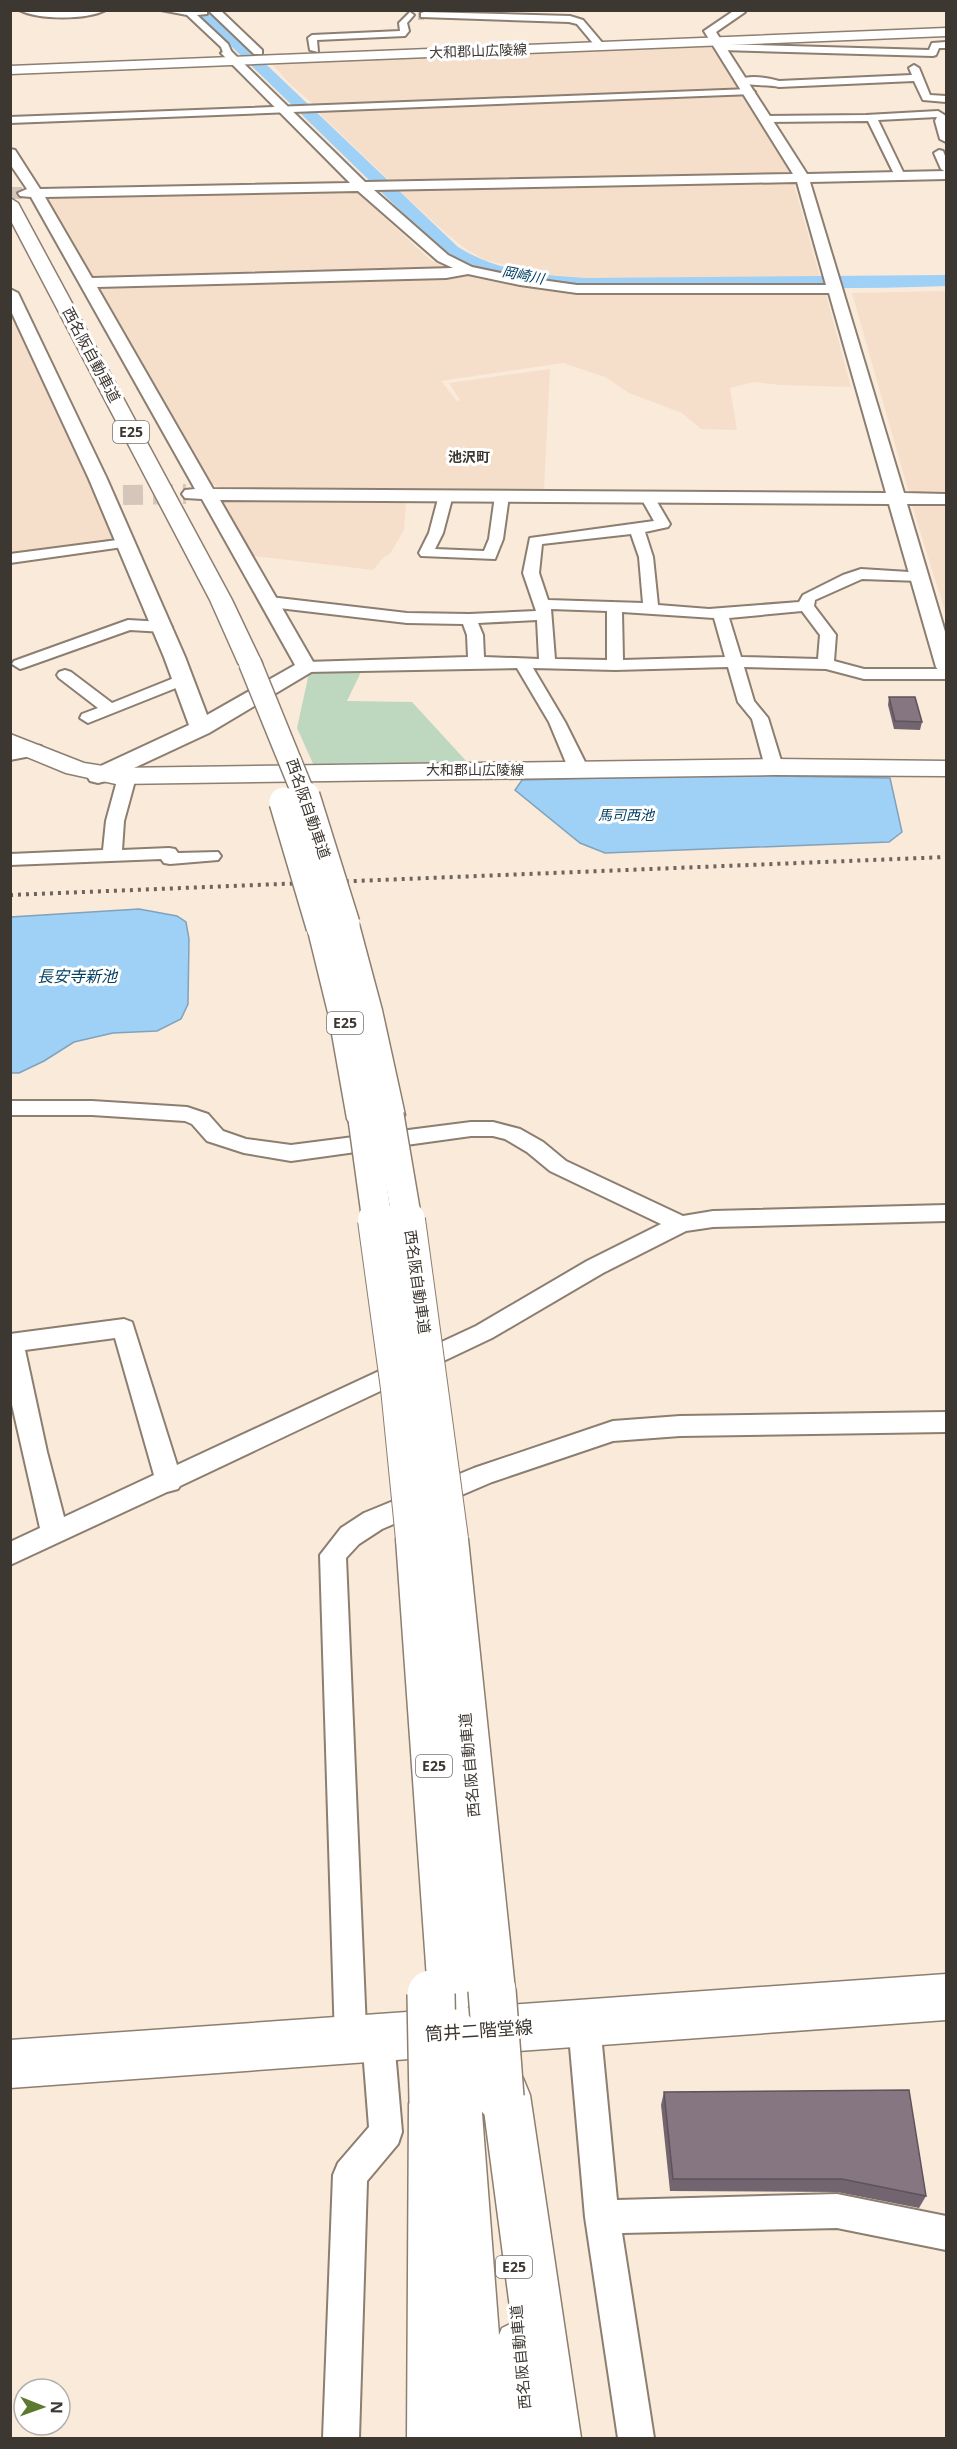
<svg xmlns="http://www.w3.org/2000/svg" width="957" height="2449" viewBox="0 0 957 2449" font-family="'Noto Sans','Noto Sans JP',sans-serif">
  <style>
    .built { fill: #f5dfca }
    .green { fill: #bdd8be }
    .water { fill: #9fd0f6; stroke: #82a2bb; stroke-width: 1.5 }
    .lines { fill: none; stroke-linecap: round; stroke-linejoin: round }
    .river { fill: #9fd0f6; fill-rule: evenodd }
    .minor-tunnel { stroke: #d4c6b8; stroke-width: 10; stroke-dasharray: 10 4.5; stroke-linecap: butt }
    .tertiary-tunnel-far1 { stroke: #d4c6b8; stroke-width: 12; stroke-dasharray: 12 6; stroke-linecap: butt }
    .tertiary-tunnel { stroke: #d4c6b8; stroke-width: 20; stroke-dasharray: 20 10; stroke-linecap: butt }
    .minor-casing { stroke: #8c7e70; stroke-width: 4 }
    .tertiary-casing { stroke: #8c7e70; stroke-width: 4 }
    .secondary-casing { stroke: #8c7e70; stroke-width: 3 }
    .motorway-casing { stroke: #8c7e70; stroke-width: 3 }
    .minor { fill: #fff; fill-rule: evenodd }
    .tertiary { fill: #fff; fill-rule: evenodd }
    .secondary { fill: #fff; fill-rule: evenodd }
    .motorway { fill: #fff; fill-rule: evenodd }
    .rail { stroke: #6d645c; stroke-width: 4; stroke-dasharray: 3 5; stroke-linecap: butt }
    .motorway-bridge-far3-casing { stroke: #8c7e70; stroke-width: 25; stroke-linecap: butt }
    .motorway-bridge-far2-casing { stroke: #8c7e70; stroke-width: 32; stroke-linecap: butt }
    .motorway-bridge-far1-casing { stroke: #8c7e70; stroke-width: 40; stroke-linecap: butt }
    .motorway-bridge-casing { stroke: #8c7e70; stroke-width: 50; stroke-linecap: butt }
    .motorway-bridge-far3 { stroke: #fff; stroke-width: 22 }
    .motorway-bridge-far2 { stroke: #fff; stroke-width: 29 }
    .motorway-bridge-far1 { stroke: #fff; stroke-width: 38 }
    .motorway-bridge { stroke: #fff; stroke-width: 47 }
    .wall { fill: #736570 }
    .building { fill: #867682; stroke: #5e535b; stroke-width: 1.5 }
    .labels { text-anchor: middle; stroke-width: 6; stroke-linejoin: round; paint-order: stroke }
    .far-street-label { font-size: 14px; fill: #3d3731; stroke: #fff }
    .far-water-label { font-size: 14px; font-style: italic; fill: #023f63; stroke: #fff }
    .shield { fill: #fff; stroke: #77736f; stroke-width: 1.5 }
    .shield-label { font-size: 14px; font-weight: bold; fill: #3d3731 }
    .far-neighbourhood-label { font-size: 14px; font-weight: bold; fill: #3d3731; stroke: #fff }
    .street-label { font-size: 15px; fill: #3d3731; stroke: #fff }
    .water-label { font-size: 16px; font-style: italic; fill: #023f63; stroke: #fff }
    .near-street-label { font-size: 18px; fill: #3d3731; stroke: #fff }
  </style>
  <rect width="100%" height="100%" fill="#faeada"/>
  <!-- built -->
  <g class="built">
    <polygon points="712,43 740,90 317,107 292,86 269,61"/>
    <polygon points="743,94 791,172 391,182 318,112"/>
    <polygon points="793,181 820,277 598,279 542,274 485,260 466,249 447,234 397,189"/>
    <polygon points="356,190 429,259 450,270 97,280 92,277 46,198"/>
    <polygon points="463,275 510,285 562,291 825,291 851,387 780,385 754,382 730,388 737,430 701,429 682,413 629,393 605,377 563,363 441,381 457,401 460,400 449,383 550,369 544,490 222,488 211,484 174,424 100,288 107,285"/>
    <polygon points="946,291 946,493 917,493 908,490 852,293"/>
    <polygon points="10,313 117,536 110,543 43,552 11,553"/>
    <polygon points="226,500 406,503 404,530 390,554 384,557 373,570 253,556 221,503"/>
    <polygon points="912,505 946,505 946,615"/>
  </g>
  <!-- green -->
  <polygon class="green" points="361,672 347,701 412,702 468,763 315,768 297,728 309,673"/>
  <!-- water -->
  <g class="water">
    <polygon points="713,775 890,778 902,832 889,842 605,853 580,843 515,790 522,780"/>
    <polygon points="139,909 177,916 186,922 189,939 188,1004 181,1019 157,1031 113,1033 74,1042 44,1061 19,1073 11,1073 11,917"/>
  </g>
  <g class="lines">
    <!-- river -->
    <path class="river" d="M194,10H209L458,247C498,272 541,275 586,278L946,275V286C878,289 809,288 741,288C653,289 522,304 446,255Z"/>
    <!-- minor-tunnel -->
    <polyline class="minor-tunnel" points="418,15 424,15"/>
    <!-- tertiary-tunnel-far1 -->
    <polyline class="tertiary-tunnel-far1" points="10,193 25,193"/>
    <!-- tertiary-tunnel -->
    <polyline class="tertiary-tunnel" points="123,495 186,494"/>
    <defs>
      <g id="minor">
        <path d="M19,10H106C86,20 39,20 19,10Z"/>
        <polygon points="161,10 207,10 207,14 197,15 228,44 232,53 224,55 221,47 187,15"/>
        <polygon points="410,12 414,15 407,23 409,31 405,36 317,40 318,52 310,50 308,38 312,35 400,31 399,23"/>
        <polygon points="424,12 570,16 583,20 605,46 597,48 577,24 569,22 421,17 421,13"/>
        <polygon points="946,42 946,48 939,48 936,55 933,56 721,50 716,47 721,44 929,50 932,43"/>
        <path d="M914,65L919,68L930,95L946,96V102L923,100L914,81L779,87C767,84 748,87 738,81C748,74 768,78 779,81L912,75L909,68Z"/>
        <polygon points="750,89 755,92 753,94 10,123 10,117"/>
        <polygon points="938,111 946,116 946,142 940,139 935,121 937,117 878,120 905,176 900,179 895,176 868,121 766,122 761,119 766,116 866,115"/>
        <polygon points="939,150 943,151 946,158 946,172 941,169 934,153"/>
        <polygon points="446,491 453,495 443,533 435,549 484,551 489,539 495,496 502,492 507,493 509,496 503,539 495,559 421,556 419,553 429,533 439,495"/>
        <path d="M648,494L653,495L670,524L668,527L645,532L653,557L658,605L709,609L799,602L803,595L843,575L861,569L925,573L928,576L925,579L920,581L862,579L815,600L814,606L836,635L834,661L864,669H946V679H864L826,669L744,667L754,701L768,718L783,767L780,771H768L765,767L752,719L738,702L728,667L615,670L533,668L565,722L586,764L587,770L584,774H572L569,770L549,722L517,668L306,672L298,667L306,662L468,657L467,635L463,624L407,623L270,607L262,602L270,597L407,613L469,614L536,611L523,573L530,538L654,521L641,498ZM631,534L639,557L643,603L548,600L539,573L542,544ZM551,609L607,611V660L555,659ZM802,611L820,635L818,659L741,657L729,618ZM622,612L714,618L725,657L623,660ZM537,620L539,659L484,657L483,635L478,623Z"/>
        <polygon points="125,539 130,540 132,543 130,546 10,563 10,554"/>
        <polygon points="128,620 164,622 172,627 164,632 130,630 26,667 20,669 12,664 14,661"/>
        <polygon points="65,670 71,672 112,703 179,676 185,674 193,679 191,682 88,723 80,718 82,714 98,708 59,678 57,675 59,672"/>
        <polygon points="35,745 41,746 44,750 41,754 10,760 10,750"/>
        <polygon points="127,772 133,773 136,777 124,821 122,850 169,848 175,849 178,853 218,852 221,856 218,860 170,864 164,863 161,859 10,865 10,854 103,850 106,821 118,777 121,773"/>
        <path d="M10,1101H92L187,1107L208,1114L223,1131L246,1139L291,1145L471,1122H493L520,1129L543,1142L566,1161L683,1216L713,1211L946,1205V1221L713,1227L686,1231L603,1273L492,1338L180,1486L178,1489L167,1492L10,1565V1542L40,1528L10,1396V1334L124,1319L132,1322L177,1465L476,1326L587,1261L661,1224L550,1171L527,1152L505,1139L493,1136H471L291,1161L244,1153L207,1141L192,1124L185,1121L92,1115H10ZM115,1338L154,1475L64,1517L47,1452L25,1350Z"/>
        <polygon points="946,1412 946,1432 680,1436 613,1441 492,1482 382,1529 359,1544 346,1558 366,2029 378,2023 389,2028 394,2039 402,2132 398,2144 367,2181 359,2438 323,2438 333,2175 338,2163 369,2127 363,2050 351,2056 340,2051 335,2040 320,1555 341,1528 364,1513 474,1468 613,1421 680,1416"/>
        <polygon points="584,2008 595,2013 600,2024 617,2200 837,2194 946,2216 946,2250 837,2228 622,2233 654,2438 618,2438 585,2217 568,2024 573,2013"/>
      </g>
      <g id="tertiary">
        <polygon points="208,10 220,10 262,50 262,54 254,54"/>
        <path d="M735,10L745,12L716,32L807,174L946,171V179L810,182L904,493L946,494V504H907L946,635V673L939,671L936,667L889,504L220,500L316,667L313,671L209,733L106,781L98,783L90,781L87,776L90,771L189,725L164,657L89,479L10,309V289L18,293L107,479L185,657L207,715L295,665L202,499L185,498L182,494L185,490L195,489L31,197L20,196L18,193L27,189L10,164V149L15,150L40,189L350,183L223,55L221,53L227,50L231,51L365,182L793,174L704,31ZM797,182L826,285H577L520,277L472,267L448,255L374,190ZM358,191L438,261L453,268L92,278L45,197ZM468,274L520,285L577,293H829L886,493L213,489L97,287L446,278Z"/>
      </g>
      <g id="secondary">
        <polygon points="946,28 946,36 10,74 10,66"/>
        <polygon points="10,734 84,763 116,768 774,759 946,761 946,776 774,775 116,784 66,773 10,750"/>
        <polygon points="946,1974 946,2020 10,2088 10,2040"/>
      </g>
      <g id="motorway">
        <polygon points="10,198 18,203 232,600 262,663 258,668 250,670 242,668 238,663 210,600 10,219"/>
        <polygon points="345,915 355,918 359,924 382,1010 405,1115 400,1122 389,1126 377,1121 374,1127 363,1130 352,1127 347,1119 329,1017 307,927 311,921 321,918 332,923 335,918"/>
        <polygon points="415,1523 429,1528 432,1535 435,1528 449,1523 463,1528 468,1539 515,1990 508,2006 492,2013 476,2006 472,1997 467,2009 451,2016 435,2009 428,1993 396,1539 401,1528"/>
        <polygon points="506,2071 523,2078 530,2095 581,2438 407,2438 409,2103 416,2086 433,2079 441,2083 457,2076 474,2083 481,2100 499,2335 502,2328 512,2323 482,2095 489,2078"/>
      </g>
    </defs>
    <!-- minor casing -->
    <use href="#minor" class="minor-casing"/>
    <!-- tertiary casing -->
    <use href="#tertiary" class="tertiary-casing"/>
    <!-- secondary casing -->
    <use href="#secondary" class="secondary-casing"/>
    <!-- motorway casing -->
    <use href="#motorway" class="motorway-casing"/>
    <!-- minor -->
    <use href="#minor" class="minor"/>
    <!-- tertiary -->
    <use href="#tertiary" class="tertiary"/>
    <!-- secondary -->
    <use href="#secondary" class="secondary"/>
    <!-- motorway -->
    <use href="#motorway" class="motorway"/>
    <!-- rail -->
    <polyline class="rail" points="10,895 946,857"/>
    <defs>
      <polyline id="motorway-bridge-far3" points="250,663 305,798"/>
      <g id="motorway-bridge-far2">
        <polyline points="305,796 345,924"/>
        <polyline points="284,802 321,927"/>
        <polyline points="389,1115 407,1221"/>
        <polyline points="363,1119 377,1221"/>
      </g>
      <g id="motorway-bridge-far1">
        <polyline points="377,1220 400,1388 415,1539"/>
        <polyline points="406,1220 449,1539"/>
      </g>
      <g id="motorway-bridge">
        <polyline points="492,1990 500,2097"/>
        <polyline points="431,1994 433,2103"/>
        <polyline points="453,2033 457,2100"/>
      </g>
    </defs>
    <!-- motorway-bridge-far3 casing -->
    <use href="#motorway-bridge-far3" class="motorway-bridge-far3-casing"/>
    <!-- motorway-bridge-far2 casing -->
    <use href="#motorway-bridge-far2" class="motorway-bridge-far2-casing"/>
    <!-- motorway-bridge-far1 casing -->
    <use href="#motorway-bridge-far1" class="motorway-bridge-far1-casing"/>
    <!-- motorway-bridge casing -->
    <use href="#motorway-bridge" class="motorway-bridge-casing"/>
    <!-- motorway-bridge-far3 -->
    <use href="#motorway-bridge-far3" class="motorway-bridge-far3"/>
    <!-- motorway-bridge-far2 -->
    <use href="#motorway-bridge-far2" class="motorway-bridge-far2"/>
    <!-- motorway-bridge-far1 -->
    <use href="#motorway-bridge-far1" class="motorway-bridge-far1"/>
    <!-- motorway-bridge -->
    <use href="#motorway-bridge" class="motorway-bridge"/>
  </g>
  <!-- wall -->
  <g class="wall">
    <polygon points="889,697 922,722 920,730 894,729 888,705"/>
    <polygon points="664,2092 926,2196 919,2208 837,2192 670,2191 661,2105"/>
  </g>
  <!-- building -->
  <g class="building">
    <polygon points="889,697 915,697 922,722 895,721"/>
    <polygon points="909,2090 926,2196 842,2179 673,2179 664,2092"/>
  </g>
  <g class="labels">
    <!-- far-street labels -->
    <g class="far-street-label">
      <text transform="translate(478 51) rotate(-2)" y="5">大和郡山広陵線</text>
      <text x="475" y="775">大和郡山広陵線</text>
    </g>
    <!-- far-water labels -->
    <g class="far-water-label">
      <text transform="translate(523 275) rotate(11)" y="5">岡崎川</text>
      <text x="626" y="820">馬司西池</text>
    </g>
    <!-- shield labels -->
    <g class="shield">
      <rect x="113" y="421" width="36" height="22" rx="4.5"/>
      <rect x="327" y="1012" width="36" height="22" rx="4.5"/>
      <rect x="416" y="1755" width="36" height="22" rx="4.5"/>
      <rect x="496" y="2256" width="36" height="22" rx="4.5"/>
    </g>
    <g class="shield-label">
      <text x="131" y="437">E25</text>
      <text x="345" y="1028">E25</text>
      <text x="434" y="1771">E25</text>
      <text x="514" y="2272">E25</text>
    </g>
    <!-- far-neighbourhood labels -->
    <g class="far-neighbourhood-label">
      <text x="469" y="462">池沢町</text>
    </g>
    <!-- street labels -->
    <g class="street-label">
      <text transform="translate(91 355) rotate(62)" y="5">西名阪自動車道</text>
      <text transform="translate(308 809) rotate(71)" y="5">西名阪自動車道</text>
      <text transform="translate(417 1282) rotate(82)" y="5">西名阪自動車道</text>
      <text transform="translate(470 1765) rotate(-95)" y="5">西名阪自動車道</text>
      <text transform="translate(521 2357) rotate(-95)" y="5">西名阪自動車道</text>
    </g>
    <!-- water labels -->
    <g class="water-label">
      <text x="77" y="982">長安寺新池</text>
    </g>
    <!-- near-street labels -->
    <g class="near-street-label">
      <text transform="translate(479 2031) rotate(-4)" y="6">筒井二階堂線</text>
    </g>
  </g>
  <!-- border -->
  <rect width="957" height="2449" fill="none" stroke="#3d3731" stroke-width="24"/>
  <!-- north arrow -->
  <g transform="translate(42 2407) rotate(91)"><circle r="28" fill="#ffffff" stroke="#b1afad" stroke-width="1.5"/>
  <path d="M0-4.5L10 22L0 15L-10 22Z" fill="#5c7a2f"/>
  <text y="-9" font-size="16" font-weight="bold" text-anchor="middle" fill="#3d3731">N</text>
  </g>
</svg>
